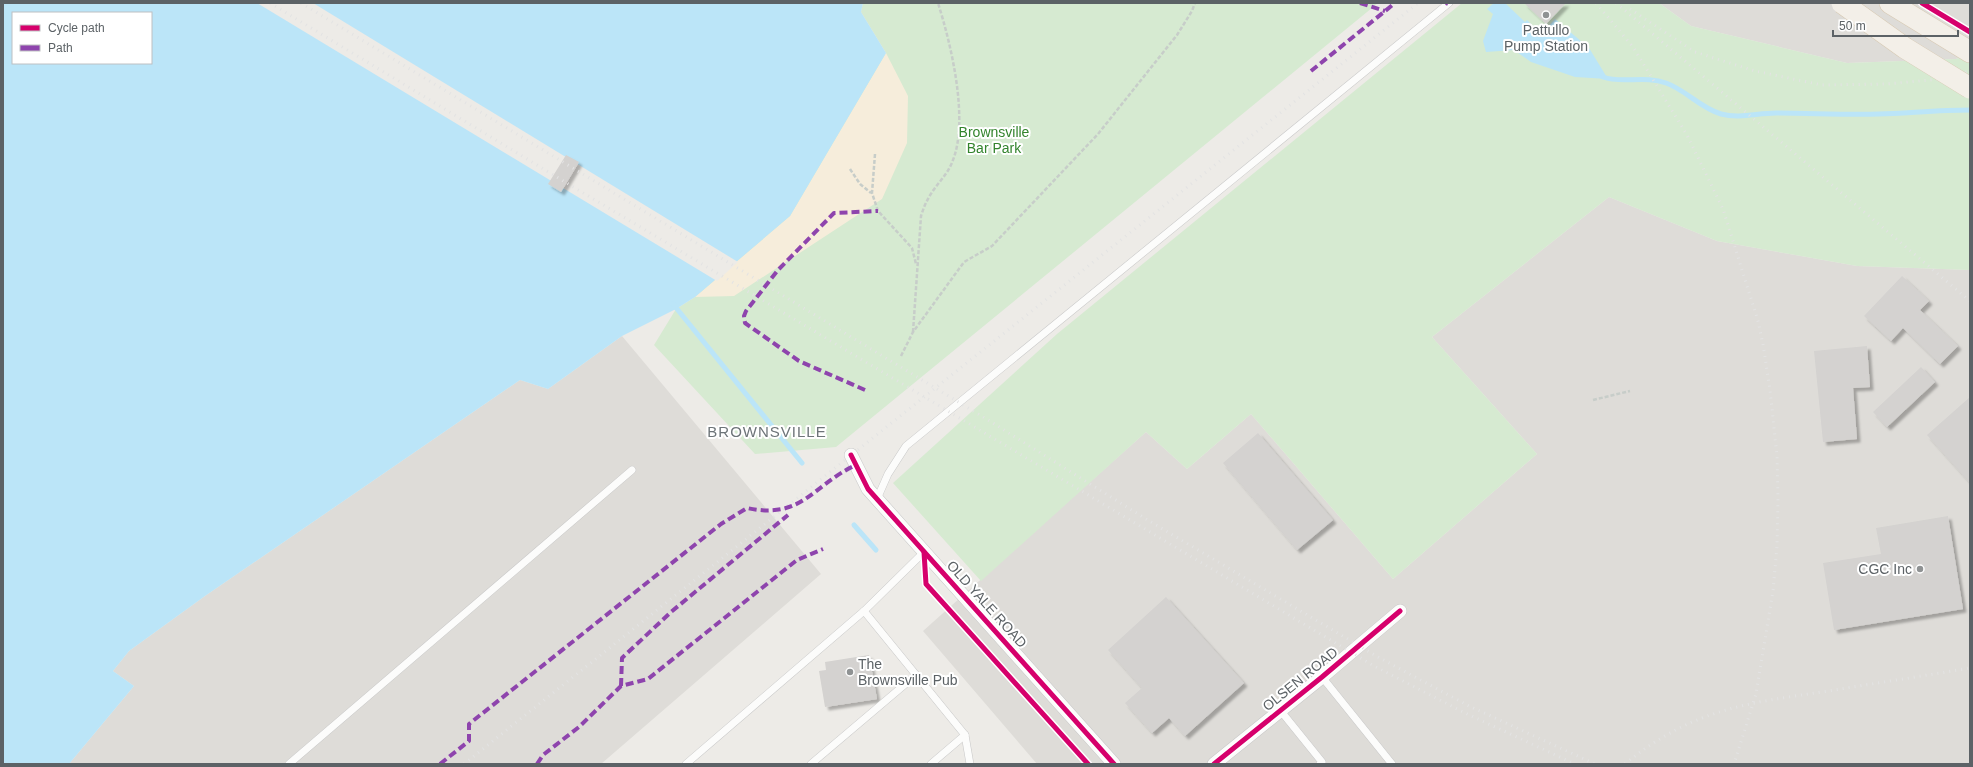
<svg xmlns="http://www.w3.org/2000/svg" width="1973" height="767" viewBox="0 0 1973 767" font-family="Arial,sans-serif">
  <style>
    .industrial { fill: #dedcd8 }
    .green { fill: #d6ead1 }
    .sand { fill: #f6eddb }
    .water { fill: #bbe5f8; fill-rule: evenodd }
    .pier { fill: #edebe7 }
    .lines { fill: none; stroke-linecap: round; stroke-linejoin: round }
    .stream { stroke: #bbe5f8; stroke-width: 5 }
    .building { fill: #d4d2d0; filter: url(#shadow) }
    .service-casing { stroke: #c8c8c8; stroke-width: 8 }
    .minor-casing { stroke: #c8c8c8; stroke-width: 14 }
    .primary-casing { stroke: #d7c9b3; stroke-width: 22 }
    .path { stroke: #c7cdc9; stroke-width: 2.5; stroke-dasharray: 4 2; stroke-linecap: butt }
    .service { stroke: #fcfcfb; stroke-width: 7 }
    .minor { stroke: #fcfcfb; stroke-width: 13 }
    .primary { stroke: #f3efe8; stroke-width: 21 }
    .rail { stroke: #e3e3e3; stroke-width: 3; stroke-dasharray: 1 5; stroke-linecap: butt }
    .primary-bridge-casing { stroke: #d7c9b3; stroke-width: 22; stroke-linecap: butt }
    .primary-bridge { stroke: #f3efe8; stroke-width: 21 }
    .quiet { stroke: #8e44ad; stroke-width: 4; stroke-dasharray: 8 4; stroke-linecap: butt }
    .cycleway-casing { stroke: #fff; stroke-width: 8 }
    .cycleway { stroke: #d6006c; stroke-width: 5 }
    .poi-dot { fill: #8f9293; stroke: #fff; stroke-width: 1.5 }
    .labels { text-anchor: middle; stroke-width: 4; stroke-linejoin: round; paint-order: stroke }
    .poi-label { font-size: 14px; fill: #5c6266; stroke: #fff }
    .park-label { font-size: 14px; fill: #33842d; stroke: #fff }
    .street-label { font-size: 14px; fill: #5c6266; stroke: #fff }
    .neighbourhood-label { font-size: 15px; letter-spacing: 1px; fill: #6d7478; stroke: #fff }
  </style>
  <defs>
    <filter id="shadow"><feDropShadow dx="3.5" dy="3.5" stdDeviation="1" flood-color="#0004"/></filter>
  </defs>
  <rect width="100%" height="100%" fill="#edebe7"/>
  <!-- industrial -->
  <g class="industrial">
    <polygon points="1659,3 1970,3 1970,54 1956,59 1847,63 1691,26"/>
    <polygon points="1609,197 1717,241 1857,266 1970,270 1970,764 1037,764 923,631 1146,432 1187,469 1251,414 1393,579 1537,454 1432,337"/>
    <polygon points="622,336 821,574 601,764 69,764 134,686 113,671 129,651 205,596 520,380 548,389"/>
  </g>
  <!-- green -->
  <g class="green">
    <polygon points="863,3 1378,3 836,447 755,454 654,345 676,309 695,297 886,53 861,12"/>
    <polygon points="1462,3 1659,3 1691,26 1847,63 1956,59 1970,54 1970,270 1857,266 1717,241 1609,197 1432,337 1537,454 1393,579 1251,414 1187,469 1146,432 981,581 893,483 1057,334"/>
  </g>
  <!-- sand -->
  <polygon class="sand" points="886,53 908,96 907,143 882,199 734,296 695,297 790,216"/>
  <!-- water -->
  <g class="water">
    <path d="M3,3H863L861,12L886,53L790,216L695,297L676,309L622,336L548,389L520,380L205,596L129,651L113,671L134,686L69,764H3ZM13,13H151V63H13Z"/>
    <polygon points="1494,3 1505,3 1525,22 1527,20 1541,34 1555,19 1589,48 1608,79 1575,77 1531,62 1514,50 1486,52 1483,41 1493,14 1487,9"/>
  </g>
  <!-- pier -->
  <polygon class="pier" points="257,3 313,3 738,262 717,281"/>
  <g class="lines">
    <!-- stream -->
    <g class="stream">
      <path d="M1603,77C1621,84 1645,75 1666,83C1686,90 1700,108 1721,114C1740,119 1757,113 1776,113C1810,113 1844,115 1879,114C1909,113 1940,110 1970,110"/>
      <polyline points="673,304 802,463"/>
      <polyline points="854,525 876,550"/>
    </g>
  </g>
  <!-- building -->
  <g class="building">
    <polygon points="1524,3 1566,3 1546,24"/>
    <polygon points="566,155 579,162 561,192 548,184"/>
    <polygon points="1902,276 1929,301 1920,310 1958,346 1940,364 1903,328 1891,341 1864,316"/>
    <polygon points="1867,346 1870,387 1853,388 1857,439 1823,442 1814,351"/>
    <polygon points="1921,367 1935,382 1887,427 1873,412"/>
    <polygon points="1970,397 1970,483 1927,435"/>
    <polygon points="1258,433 1333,520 1297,550 1223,463"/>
    <polygon points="1948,516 1963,609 1834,630 1823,563 1881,554 1876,528"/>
    <polygon points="1166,597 1244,683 1185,736 1169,718 1152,733 1125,703 1142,688 1108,650"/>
    <polygon points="869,655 877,699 825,707 819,671 826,670 825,662"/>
  </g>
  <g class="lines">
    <defs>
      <g id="service">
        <polyline points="877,499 888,474 906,446 1449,3"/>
        <polyline points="864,611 965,735 931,764"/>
        <polyline points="1322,677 1392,764"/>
        <polyline points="1280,710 1322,762 1320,764"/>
        <polyline points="965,735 970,764"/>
        <polyline points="289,764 632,470"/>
        <polyline points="686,764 864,611 924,552"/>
        <polyline points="811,764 916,675"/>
      </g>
      <g id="minor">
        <polyline points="851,455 868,489 1114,764"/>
        <polyline points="1214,764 1322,677 1400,611"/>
      </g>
      <polyline id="primary" points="1890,3 1970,52"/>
    </defs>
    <!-- service casing -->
    <use href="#service" class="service-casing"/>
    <!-- minor casing -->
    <use href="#minor" class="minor-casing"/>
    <!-- primary casing -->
    <use href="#primary" class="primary-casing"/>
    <!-- path -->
    <g class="path">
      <polyline points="875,154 872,193 878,211 912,248 916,264"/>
      <polyline points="850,169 860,184 871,193"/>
      <path d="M913,332L921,216C923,210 925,204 928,199C935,185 948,175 953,160C969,119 951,44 938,3"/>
      <polyline points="901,356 913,332 964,262 992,246 1098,134 1177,35 1192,11 1195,3"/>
      <polyline points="1593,400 1630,391"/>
    </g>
    <!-- service -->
    <use href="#service" class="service"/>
    <!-- minor -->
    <use href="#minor" class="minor"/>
    <!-- primary -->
    <use href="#primary" class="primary"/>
    <!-- rail -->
    <g class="rail">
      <polyline points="270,3 565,182 1374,666 1465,713 1575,764"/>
      <polyline points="301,3 988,420 1146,519 1378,657 1469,706 1595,764"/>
      <polyline points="1596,3 1633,47 1687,135 1723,209 1758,321 1763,344 1770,390 1777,456 1778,500 1777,546 1773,591 1756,694 1734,764"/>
      <polyline points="1616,3 1970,301"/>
      <polyline points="1630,9 1695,52 1755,71 1822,85 1886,84 1941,79 1970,71"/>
      <polyline points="464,764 1418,3"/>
      <path d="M1625,764C1692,709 1747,703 1829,691C1876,683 1923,676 1970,668"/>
    </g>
    <defs>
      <polyline id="primary-bridge" points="1842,3 1905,48 1970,88"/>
    </defs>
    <!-- primary-bridge casing -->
    <use href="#primary-bridge" class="primary-bridge-casing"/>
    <!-- primary-bridge -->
    <use href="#primary-bridge" class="primary-bridge"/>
    <!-- quiet -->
    <g class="quiet">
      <polyline points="1360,3 1385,11"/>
      <polyline points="1446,3 1448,4"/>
      <polyline points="1311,71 1395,3"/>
      <polyline points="865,390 799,361 745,323 744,316 746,311 778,270 834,213 878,211"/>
      <polyline points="621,686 622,658 671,612 788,515"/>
      <path d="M440,764L469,741V724L721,524L747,508C803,520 812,485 856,465"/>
      <polyline points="537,764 543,755 579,727 621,686 648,679 797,560 823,549"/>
    </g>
    <defs>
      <g id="cycleway">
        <polyline points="1922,3 1970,32"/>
        <polyline points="851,455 868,489 1114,764"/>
        <polyline points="924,552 926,584 1088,764"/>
        <polyline points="1214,764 1322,677 1400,611"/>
      </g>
    </defs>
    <!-- cycleway casing -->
    <use href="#cycleway" class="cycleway-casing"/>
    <!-- cycleway -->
    <use href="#cycleway" class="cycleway"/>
  </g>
  <!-- markers -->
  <g class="poi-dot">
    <circle cx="1546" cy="15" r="4"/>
    <circle cx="1920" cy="569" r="4"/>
    <circle cx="850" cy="672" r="4"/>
  </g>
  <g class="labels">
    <!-- poi labels -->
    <g class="poi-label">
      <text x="1546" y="35">Pattullo<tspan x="1546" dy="16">Pump Station</tspan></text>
      <text x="1912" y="574" text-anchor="end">CGC Inc</text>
      <text x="858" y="669" text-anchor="start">The<tspan x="858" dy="16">Brownsville Pub</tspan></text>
    </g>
    <!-- park labels -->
    <g class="park-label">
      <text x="994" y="137">Brownsville<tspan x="994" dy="16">Bar Park</tspan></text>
    </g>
    <!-- street labels -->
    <g class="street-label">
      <text transform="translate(987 604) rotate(48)" y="5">OLD YALE ROAD</text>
      <text transform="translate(1300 679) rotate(-39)" y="5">OLSEN ROAD</text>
    </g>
    <!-- neighbourhood labels -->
    <g class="neighbourhood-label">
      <text x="767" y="437">BROWNSVILLE</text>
    </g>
  </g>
  <!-- border -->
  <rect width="1973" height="767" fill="none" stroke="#5c6266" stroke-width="8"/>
  <!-- legend -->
  <rect x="12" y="12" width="140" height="52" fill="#ffffff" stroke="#bec0c2"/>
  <rect x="20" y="25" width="20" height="6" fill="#d6006c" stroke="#bec0c2"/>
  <text x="48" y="32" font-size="12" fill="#5c6266">Cycle path</text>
  <rect x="20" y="45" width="20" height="6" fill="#8e44ad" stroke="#bec0c2"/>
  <text x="48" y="52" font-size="12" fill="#5c6266">Path</text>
  <!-- scale -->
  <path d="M1833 30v6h125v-6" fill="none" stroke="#5c6266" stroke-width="2"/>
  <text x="1839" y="30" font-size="12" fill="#5c6266" stroke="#ffffff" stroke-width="3" paint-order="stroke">50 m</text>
</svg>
